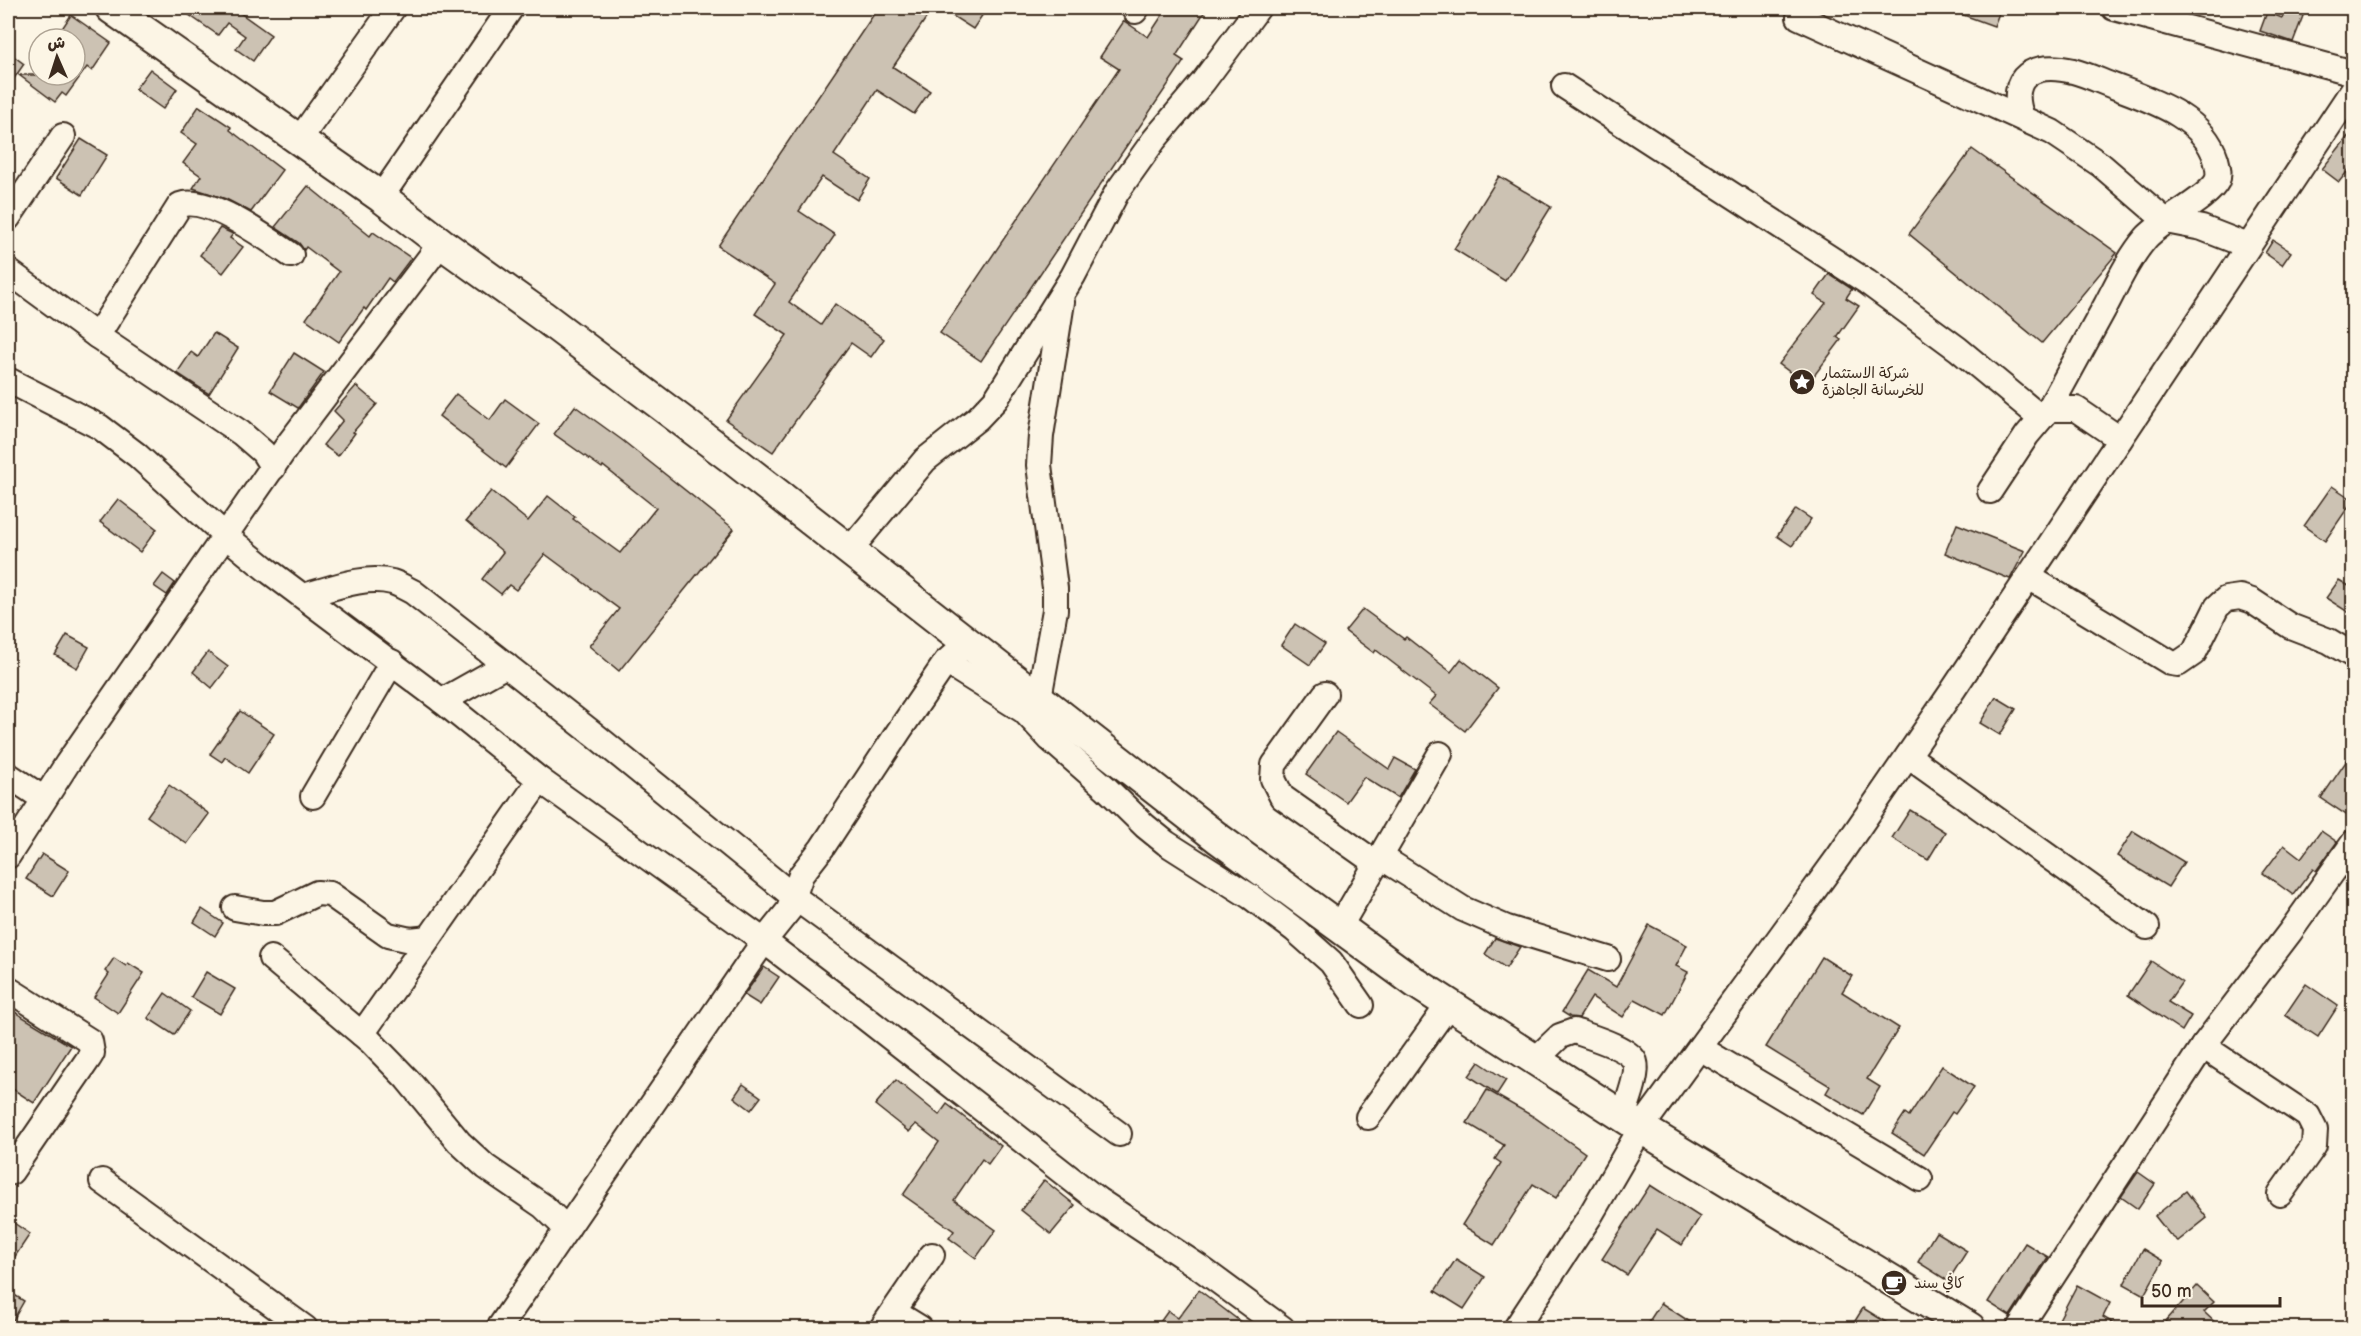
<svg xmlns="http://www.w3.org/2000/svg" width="2361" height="1336" viewBox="0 0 2361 1336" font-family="'Balsamiq Sans','Playpen Sans Arabic',sans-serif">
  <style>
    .building { fill: #ccc2b3; stroke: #3b2a1e; stroke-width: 1.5 }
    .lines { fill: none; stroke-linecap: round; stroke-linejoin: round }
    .minor-casing { stroke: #3b2a1e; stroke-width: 28 }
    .major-casing { stroke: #3b2a1e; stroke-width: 34 }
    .minor { stroke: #fcf5e5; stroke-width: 24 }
    .major { stroke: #fcf5e5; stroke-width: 30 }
    .labels { text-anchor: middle; stroke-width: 4.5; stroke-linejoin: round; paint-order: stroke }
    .poi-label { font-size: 15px; fill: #3b2a1e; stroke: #fcf5e5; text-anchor: start }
  </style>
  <rect width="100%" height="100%" fill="#fcf5e5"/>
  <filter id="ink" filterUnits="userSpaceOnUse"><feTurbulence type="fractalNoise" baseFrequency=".0167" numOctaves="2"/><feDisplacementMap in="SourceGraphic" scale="12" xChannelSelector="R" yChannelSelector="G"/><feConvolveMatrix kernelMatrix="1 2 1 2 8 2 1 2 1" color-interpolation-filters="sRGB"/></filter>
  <g filter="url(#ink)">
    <!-- building -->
    <g class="building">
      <polygon points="179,8 238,8 236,10 271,35 253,61 236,49 245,36 227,23 218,35"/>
      <polygon points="878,8 933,8 893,67 930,91 914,114 877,90 834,155 870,179 857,200 822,177 799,211 835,235 789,302 821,325 835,304 884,339 871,357 851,343 773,452 726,420 787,335 755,314 775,284 718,246"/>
      <polygon points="940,8 987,8 973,29"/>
      <polygon points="1167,8 1207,8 1176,56 1184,61 981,361 940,333 1119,69 1100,57 1124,21 1148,37"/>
      <polygon points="1947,8 2001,8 1994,26 1947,9"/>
      <polygon points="2286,8 2306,8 2293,42 2260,31 2267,12 2282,18"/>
      <polygon points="71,15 111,43 92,71 87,67 66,96 62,93 55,102 19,75 75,75 75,39 55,39"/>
      <polygon points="8,52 24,64 8,87"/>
      <polygon points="150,69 177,89 163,109 135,89"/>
      <polygon points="199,106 231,127 230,130 282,170 251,212 226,199 193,188 201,176 183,163 197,144 181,133"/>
      <polygon points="2354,129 2354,163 2339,182 2322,169"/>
      <polygon points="81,139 107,155 82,195 56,178"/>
      <polygon points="1972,149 2117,253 2042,343 1909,234"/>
      <polygon points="1499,176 1551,207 1505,281 1454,249"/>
      <polygon points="308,186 370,236 373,232 411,258 393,282 388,278 366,310 364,308 339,342 306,319 339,272 306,247 304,250 299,243 275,227"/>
      <polygon points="220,228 233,234 230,238 243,247 223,273 200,255"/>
      <polygon points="2273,240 2291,252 2282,265 2265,253"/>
      <polygon points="1829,274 1852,289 1846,298 1859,306 1837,337 1841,340 1807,385 1779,364 1826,303 1814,295"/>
      <polygon points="214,333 238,348 209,394 177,373 191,352 198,357"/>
      <polygon points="294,353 324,372 298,408 270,391"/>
      <polygon points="356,386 377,404 353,432 355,433 338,456 323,445 343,420 334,411"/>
      <polygon points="456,394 490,420 505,399 539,424 506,468 439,416"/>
      <polygon points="575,406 622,440 734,529 619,671 589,646 619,609 545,554 516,590 509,585 501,594 482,579 503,552 466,521 491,491 528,521 548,496 575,517 573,519 620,553 656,508 603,466 602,468 554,434"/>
      <polygon points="2332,486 2353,500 2325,541 2304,526"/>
      <polygon points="118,499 157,529 140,552 100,522"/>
      <polygon points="1796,509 1811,519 1792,546 1777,536"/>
      <polygon points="1957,524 2025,551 2010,579 1945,553"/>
      <polygon points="163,574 175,583 167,595 154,586"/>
      <polygon points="2339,580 2354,589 2354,616 2326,598"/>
      <polygon points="1363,609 1404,639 1406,637 1451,672 1461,659 1498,688 1465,731 1429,704 1436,696 1376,650 1374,653 1345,631"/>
      <polygon points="1295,624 1325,644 1310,665 1281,645"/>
      <polygon points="67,635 89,647 77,668 55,655"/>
      <polygon points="208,652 228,667 212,688 193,672"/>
      <polygon points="1996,697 2016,709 2000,735 1980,723"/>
      <polygon points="240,711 274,734 248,773 225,757 222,762 210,754"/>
      <polygon points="1336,732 1389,769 1395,758 1415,769 1398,798 1364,777 1346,802 1306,774"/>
      <polygon points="2354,750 2354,820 2321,798"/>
      <polygon points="169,785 209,814 187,844 147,816"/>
      <polygon points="1910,810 1945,832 1928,860 1892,838"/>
      <polygon points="2133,831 2184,862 2168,887 2117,856"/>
      <polygon points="2321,831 2337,842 2316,871 2313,869 2293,895 2263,873 2284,845 2301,858"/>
      <polygon points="42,854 69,871 53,896 26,879"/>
      <polygon points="202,909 223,923 215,936 194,922"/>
      <polygon points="1649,925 1687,945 1676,966 1688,972 1665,1015 1635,999 1623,1017 1592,997 1579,1018 1570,1017 1562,1012 1588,970 1616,987"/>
      <polygon points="1495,938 1520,947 1506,968 1485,954"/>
      <polygon points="1822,957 1852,976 1842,992 1899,1028 1867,1079 1880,1087 1863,1115 1826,1093 1830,1086 1766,1047"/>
      <polygon points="114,958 126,966 128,963 144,973 118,1013 94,997 109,974 105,971"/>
      <polygon points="2151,961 2182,982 2168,1002 2191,1016 2182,1031 2128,995"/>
      <polygon points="764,967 779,977 760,1005 744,995"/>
      <polygon points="206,972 235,989 220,1014 191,997"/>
      <polygon points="2306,984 2338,1006 2318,1037 2285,1015"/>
      <polygon points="165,993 190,1011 174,1035 148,1018"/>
      <polygon points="8,1008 71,1046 34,1103 8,1086"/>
      <polygon points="1479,1062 1506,1080 1497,1094 1469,1076"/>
      <polygon points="1942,1066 1974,1087 1955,1114 1952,1112 1924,1154 1892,1133 1905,1113 1909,1116"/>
      <polygon points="896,1080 939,1115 947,1104 1001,1146 988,1164 982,1159 954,1200 996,1230 976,1258 949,1238 954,1231 903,1195 939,1142 916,1124 909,1132 875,1105"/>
      <polygon points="743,1084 761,1097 751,1110 734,1097"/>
      <polygon points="1487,1090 1534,1117 1585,1153 1556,1198 1533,1184 1494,1245 1462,1225 1501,1163 1495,1159 1504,1145 1467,1123"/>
      <polygon points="2138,1172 2155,1184 2138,1209 2121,1197"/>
      <polygon points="1044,1180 1075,1205 1051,1234 1021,1210"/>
      <polygon points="1650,1185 1700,1217 1682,1245 1657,1229 1627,1275 1602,1259"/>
      <polygon points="2186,1191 2207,1218 2178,1241 2170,1235 2155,1216"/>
      <polygon points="8,1219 30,1234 8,1267"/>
      <polygon points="1936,1232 1967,1251 1948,1281 1918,1262"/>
      <polygon points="2025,1243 2048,1257 2010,1316 1988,1302"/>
      <polygon points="2143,1249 2163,1261 2144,1295 2124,1284"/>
      <polygon points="1456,1259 1485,1277 1464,1309 1435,1291"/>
      <polygon points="2077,1285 2110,1303 2103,1317 2123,1329 2054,1329"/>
      <polygon points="2197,1286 2214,1302 2204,1312 2222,1329 2172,1329 2165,1322"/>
      <polygon points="1199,1290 1250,1329 1155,1329 1168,1311 1178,1318"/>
      <polygon points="8,1291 24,1301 8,1329"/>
      <polygon points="1661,1303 1701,1329 1644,1329"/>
      <polygon points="1863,1308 1897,1329 1850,1329"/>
    </g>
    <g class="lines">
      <defs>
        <g id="minor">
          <polyline points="2114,8 2354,73"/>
          <polyline points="1135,11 1137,8"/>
          <polyline points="1799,17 2052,132 2101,165 2166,221 2202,228 2248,246"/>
          <polyline points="1564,86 1867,282 1958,349 2040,417"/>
          <path d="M2022,118C2007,75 2034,62 2073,71C2088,75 2102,82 2116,87C2153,101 2203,117 2216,159C2218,167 2220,174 2217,181C2208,199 2162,220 2146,238C2129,258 2118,282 2106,305C2087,339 2068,374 2049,409"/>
          <polyline points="299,140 393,8"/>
          <polyline points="381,197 511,8"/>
          <polyline points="8,218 63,136"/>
          <polyline points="8,271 97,336 241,433 263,452 273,468"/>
          <path d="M97,336L180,205C208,195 268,239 291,255"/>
          <polyline points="8,380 100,427 137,455 226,536 266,569 442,701 540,780 764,941 863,1016 1098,1200 1199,1267 1282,1328"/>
          <polyline points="1990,491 2027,435 2049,409 2076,409 2120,439"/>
          <polyline points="848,552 925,460 978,418 996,399 1073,276 1117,192 1154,140 1203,82 1258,8"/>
          <polyline points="2029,577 2171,663 2178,664 2194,653 2217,607 2226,599 2240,597 2252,601 2290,626 2329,641 2354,656"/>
          <path d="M303,596C331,589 363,575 392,582C399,584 407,589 413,592L591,732L794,897L1119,1134"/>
          <polyline points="946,662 1024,711 1050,739 1106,788 1145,826 1166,843 1251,897 1295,930 1331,962 1361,1005"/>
          <polyline points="1325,694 1274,765 1273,779 1282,797 1377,864"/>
          <polyline points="1039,698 1055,610 1055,588 1039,465 1041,436 1062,302"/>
          <polyline points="442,701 506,665"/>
          <polyline points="1908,756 2147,927"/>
          <polyline points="8,775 44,799"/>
          <polyline points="313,796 392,662"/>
          <polyline points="8,856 67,764 290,442 441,243"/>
          <polyline points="1381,857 1463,909 1507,928 1608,959"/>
          <polyline points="235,908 263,913 275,913 317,893 330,894 388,935 410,940 429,938"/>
          <polyline points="1340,926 1440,754"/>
          <polyline points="271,958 370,1041 407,1079 459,1142 486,1167 543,1206 567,1229"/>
          <polyline points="8,989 90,1041 92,1053 89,1058 11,1172 8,1173"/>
          <polyline points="362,1034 540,780"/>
          <polyline points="2203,1046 2308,1116 2315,1130 2314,1146 2280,1194"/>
          <polyline points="1700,1048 1920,1179"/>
          <path d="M1536,1059L1560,1036L1574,1031C1588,1036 1630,1048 1635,1062C1639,1074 1627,1104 1623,1116"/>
          <polyline points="1368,1117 1449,1004"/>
          <polyline points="102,1181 305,1328"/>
          <polyline points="894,1312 920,1328"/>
          <polyline points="499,1328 764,941 789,910 801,875 822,848 899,731 946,662 967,643"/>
          <polyline points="882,1328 932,1255"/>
          <polyline points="1516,1328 1590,1216 1641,1128 1839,856 1951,693 2354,88"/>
          <polyline points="2019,1328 2203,1046 2290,932 2354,842"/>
        </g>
        <polyline id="major" points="111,8 381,197 441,243 544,317 730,457 1219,839 1416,983 1641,1128 1970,1328"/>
      </defs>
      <!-- minor casing -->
      <use href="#minor" class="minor-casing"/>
      <!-- major casing -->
      <use href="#major" class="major-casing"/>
      <!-- minor -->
      <use href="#minor" class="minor"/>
      <!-- major -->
      <use href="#major" class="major"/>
    </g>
  </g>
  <!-- icons -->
  <defs>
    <symbol id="sight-disc" viewBox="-11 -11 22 22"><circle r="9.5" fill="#3b2a1e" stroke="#fcf5e5"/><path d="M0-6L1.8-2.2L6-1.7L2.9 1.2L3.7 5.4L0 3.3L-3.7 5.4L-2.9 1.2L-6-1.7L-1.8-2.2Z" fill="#fff"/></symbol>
    <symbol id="cafe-disc" viewBox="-11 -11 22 22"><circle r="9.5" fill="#3b2a1e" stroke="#fcf5e5"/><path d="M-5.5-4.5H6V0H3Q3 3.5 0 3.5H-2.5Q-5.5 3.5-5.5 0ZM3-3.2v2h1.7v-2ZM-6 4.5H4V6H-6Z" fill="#fff"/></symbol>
  </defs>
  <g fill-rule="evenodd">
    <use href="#sight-disc" x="1787" y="367" width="30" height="30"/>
    <use href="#cafe-disc" x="1879" y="1268" width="30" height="30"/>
  </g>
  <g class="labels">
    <!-- poi labels -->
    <g class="poi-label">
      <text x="1822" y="378">شركة الاستثمار<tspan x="1822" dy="17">للخرسانة الجاهزة</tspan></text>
      <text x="1914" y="1288">كافي سند</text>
    </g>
  </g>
  <!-- margin -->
  <rect width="2361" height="1336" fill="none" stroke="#fcf5e5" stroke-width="30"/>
  <rect x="15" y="15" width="2331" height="1306" fill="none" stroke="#3b2a1e" stroke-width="2" filter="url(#ink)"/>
  <!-- north arrow -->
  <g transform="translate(57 57) rotate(357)"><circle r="28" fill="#fcf5e5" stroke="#afa495" stroke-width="1.5"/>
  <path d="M0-4.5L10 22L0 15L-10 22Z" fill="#3b2a1e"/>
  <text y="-9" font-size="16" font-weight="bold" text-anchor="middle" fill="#3b2a1e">ش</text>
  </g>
  <!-- scale -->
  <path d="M2142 1297v9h138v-9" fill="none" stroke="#3b2a1e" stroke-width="3"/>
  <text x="2151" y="1297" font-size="18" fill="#3b2a1e" stroke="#fcf5e5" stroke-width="4.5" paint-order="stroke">50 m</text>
</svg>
